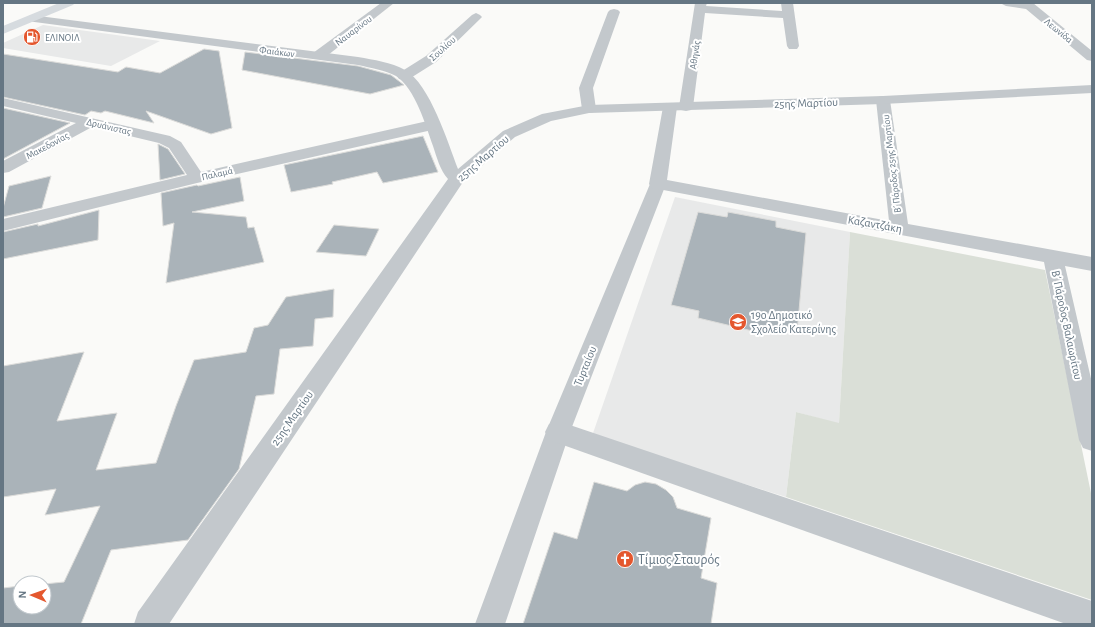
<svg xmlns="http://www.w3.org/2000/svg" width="1095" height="627" viewBox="0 0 1095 627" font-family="'Alegreya Sans',sans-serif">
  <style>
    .built { fill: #e8e9e9 }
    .green { fill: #dadfd7 }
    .building { fill: #aab3b9; stroke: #dcdcda }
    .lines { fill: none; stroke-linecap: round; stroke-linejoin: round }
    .pedestrian { fill: #c3c8cc; fill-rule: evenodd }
    .minor { fill: #c3c8cc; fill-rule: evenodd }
    .tertiary { fill: #c3c8cc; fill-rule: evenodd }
    .secondary { fill: #d6dbdf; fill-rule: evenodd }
    .labels { text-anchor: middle; stroke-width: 4; stroke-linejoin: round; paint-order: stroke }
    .far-street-label { font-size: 10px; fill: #657683; stroke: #fff }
    .far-poi-label { font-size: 10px; fill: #657683; stroke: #fff; text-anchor: start }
    .street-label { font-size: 12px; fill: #657683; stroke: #fff }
    .poi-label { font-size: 12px; fill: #657683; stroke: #fff; text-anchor: start }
    .near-poi-label { font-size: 14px; fill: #657683; stroke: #fff; text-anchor: start }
  </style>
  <rect width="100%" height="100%" fill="#fafaf8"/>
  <!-- built -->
  <g class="built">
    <polygon points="43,25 160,41 111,66 3,48 3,43"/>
    <polygon points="675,197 850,232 839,424 796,412 786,497 592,436"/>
  </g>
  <!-- green -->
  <polygon class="green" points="850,232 1045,270 1092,498 1092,600 786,497 796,412 839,423"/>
  <!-- building -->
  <g class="building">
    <polygon points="204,49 219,51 232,128 211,134 146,111 154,123 105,111 101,113 91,111 85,115 3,97 3,54 118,72 126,67 160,73"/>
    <polygon points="245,52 358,66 391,75 404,85 370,94 242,70"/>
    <polygon points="3,108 70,123 3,159"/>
    <polygon points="423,136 438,172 383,183 377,172 332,182 333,184 291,192 284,165"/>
    <polygon points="158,144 168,149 185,174 160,180"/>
    <polygon points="51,176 42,208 3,217 3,208 9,186"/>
    <polygon points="240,177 244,201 192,212 246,217 248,228 254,227 264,262 166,283 174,223 163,226 161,193 197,185 198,186"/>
    <polygon points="99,210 98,240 3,259 3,232 38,224 38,226"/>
    <polygon points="698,212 727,217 728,212 776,221 776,227 806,233 797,333 766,326 765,334 698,318 699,311 671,305"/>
    <polygon points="334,225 379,229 366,256 316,252"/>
    <polygon points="334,289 333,317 315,319 313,346 280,349 274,394 256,396 239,469 188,540 111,550 81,624 3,624 3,588 20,586 20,607 44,607 44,584 64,582 100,506 45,515 56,489 3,497 3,366 84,352 57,421 117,413 96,470 156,463 176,406 194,360 246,352 254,328 268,325 286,297"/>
    <polygon points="594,482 627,491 635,485 645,482 656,484 666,490 673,497 677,508 711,518 701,578 717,583 711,624 523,624 554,532 577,539"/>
  </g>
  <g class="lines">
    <!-- pedestrian -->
    <polygon class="pedestrian" points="658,179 664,181 666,184 570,432 505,624 475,624 546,432 650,184 652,181"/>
    <!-- minor -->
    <g class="minor">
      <polygon points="381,3 394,3 323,59 313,59 311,56 313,53"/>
      <polygon points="695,3 707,3 706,6 782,11 781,3 793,3 799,46 797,49 789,49 787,46 783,18 705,13 693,107 691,110 686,111 681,110 679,107"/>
      <polygon points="1000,3 1033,3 1092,51 1092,61 1087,60 1026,9 1006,6"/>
      <polygon points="614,9 618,10 620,12 593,88 596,109 594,112 589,113 584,112 582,109 579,88 608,12 610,10"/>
      <polygon points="476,13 480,15 482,17 480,19 436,62 409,79 404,80 399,79 397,76 399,73 426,56 472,15"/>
      <polygon points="883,96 888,97 890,100 908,224 1092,257 1092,271 1065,266 1092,383 1092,451 1083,448 1079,440 1044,262 658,189 652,188 649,184 663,107 665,104 670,103 675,104 677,107 667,180 889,221 876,100 878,97"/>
      <polygon points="3,98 170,136 181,142 201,172 432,120 437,122 440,125 437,128 432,130 197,183 3,231 3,219 187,175 169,148 159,143 92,127 9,172 3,173 3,161 76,123 3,106"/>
      <polygon points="558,421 1092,601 1092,624 1066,624 549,440 545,432 549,424"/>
    </g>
    <!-- tertiary -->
    <path class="tertiary" d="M31,15L358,57C374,60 391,62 405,70C430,84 448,143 458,169L503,131L542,114L589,105L883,96L1092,85V93L883,104L589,113L551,121L515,137L463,182L169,624H134L138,612L448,179C440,170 437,158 433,146C426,126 415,88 396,76C385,70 371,68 358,65L27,21L25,19L27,17Z"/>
    <!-- secondary -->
    <polygon class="secondary" points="59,3 75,3 73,5 3,34 3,26"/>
  </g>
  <!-- icons -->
  <defs>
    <symbol id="fuel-disc" viewBox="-11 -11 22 22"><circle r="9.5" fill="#e4572e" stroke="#fff"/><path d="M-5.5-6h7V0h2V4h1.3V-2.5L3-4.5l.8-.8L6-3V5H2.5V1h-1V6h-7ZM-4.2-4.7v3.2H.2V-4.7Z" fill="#fff"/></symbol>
    <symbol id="school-disc" viewBox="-11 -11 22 22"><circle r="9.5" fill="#e4572e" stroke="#fff"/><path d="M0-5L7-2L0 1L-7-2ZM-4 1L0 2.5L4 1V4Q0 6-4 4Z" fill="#fff"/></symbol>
    <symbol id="church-disc" viewBox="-11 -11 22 22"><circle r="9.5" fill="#e4572e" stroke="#fff"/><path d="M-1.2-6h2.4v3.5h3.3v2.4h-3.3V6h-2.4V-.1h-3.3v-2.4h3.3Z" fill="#fff"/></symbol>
  </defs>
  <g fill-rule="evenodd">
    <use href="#fuel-disc" x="22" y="27" width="20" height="20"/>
    <use href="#school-disc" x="728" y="312" width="20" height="20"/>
    <use href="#church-disc" x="615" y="549" width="20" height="20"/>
  </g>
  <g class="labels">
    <!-- far-street labels -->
    <g class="far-street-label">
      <text transform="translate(353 30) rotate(-37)" y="4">Ναυαρίνου</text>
      <text transform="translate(1059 30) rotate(39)" y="4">Λεωνίδα</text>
      <text transform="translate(442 48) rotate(-42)" y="4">Σουλίου</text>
      <text transform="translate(277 51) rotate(7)" y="4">Φαιάκων</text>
      <text transform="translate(694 55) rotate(-82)" y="4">Αθηνάς</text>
      <text transform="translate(109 126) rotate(13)" y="4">Δρυάνιστας</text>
      <text transform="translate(47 145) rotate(-28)" y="4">Μακεδονίας</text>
      <text transform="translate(891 164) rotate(-97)" y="4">Β΄ Πάροδος 25ης Μαρτίου</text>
      <text transform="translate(217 173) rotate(-13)" y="4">Παλαμά</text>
    </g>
    <!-- far-poi labels -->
    <g class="far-poi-label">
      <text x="45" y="41">ΕΛΙΝΟΙΛ</text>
    </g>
    <!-- street labels -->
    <g class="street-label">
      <text transform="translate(806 103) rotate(-2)" y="4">25ης Μαρτίου</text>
      <text transform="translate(483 158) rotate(-41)" y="4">25ης Μαρτίου</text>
      <text transform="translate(875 224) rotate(10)" y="4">Καζαντζάκη</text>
      <text transform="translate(1067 325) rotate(78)" y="4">Β΄ Πάροδος Βαλαωρίτου</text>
      <text transform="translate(585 366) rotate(-68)" y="4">Τυρταίου</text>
      <text transform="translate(292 418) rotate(-55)" y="4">25ης Μαρτίου</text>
    </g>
    <!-- poi labels -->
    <g class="poi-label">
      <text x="751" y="319">19ο Δημοτικό<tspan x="751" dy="14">Σχολείο Κατερίνης</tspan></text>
    </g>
    <!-- near-poi labels -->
    <g class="near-poi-label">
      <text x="638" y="564">Τίμιος Σταυρός</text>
    </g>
  </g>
  <!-- border -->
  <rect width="1095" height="627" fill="none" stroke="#657683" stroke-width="8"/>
  <!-- north arrow -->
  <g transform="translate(32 595) rotate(272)"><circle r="19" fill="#ffffff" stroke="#c1c8cd"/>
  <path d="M0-3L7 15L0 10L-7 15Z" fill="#e4572e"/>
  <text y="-6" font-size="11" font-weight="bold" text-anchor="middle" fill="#657683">N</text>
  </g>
</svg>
